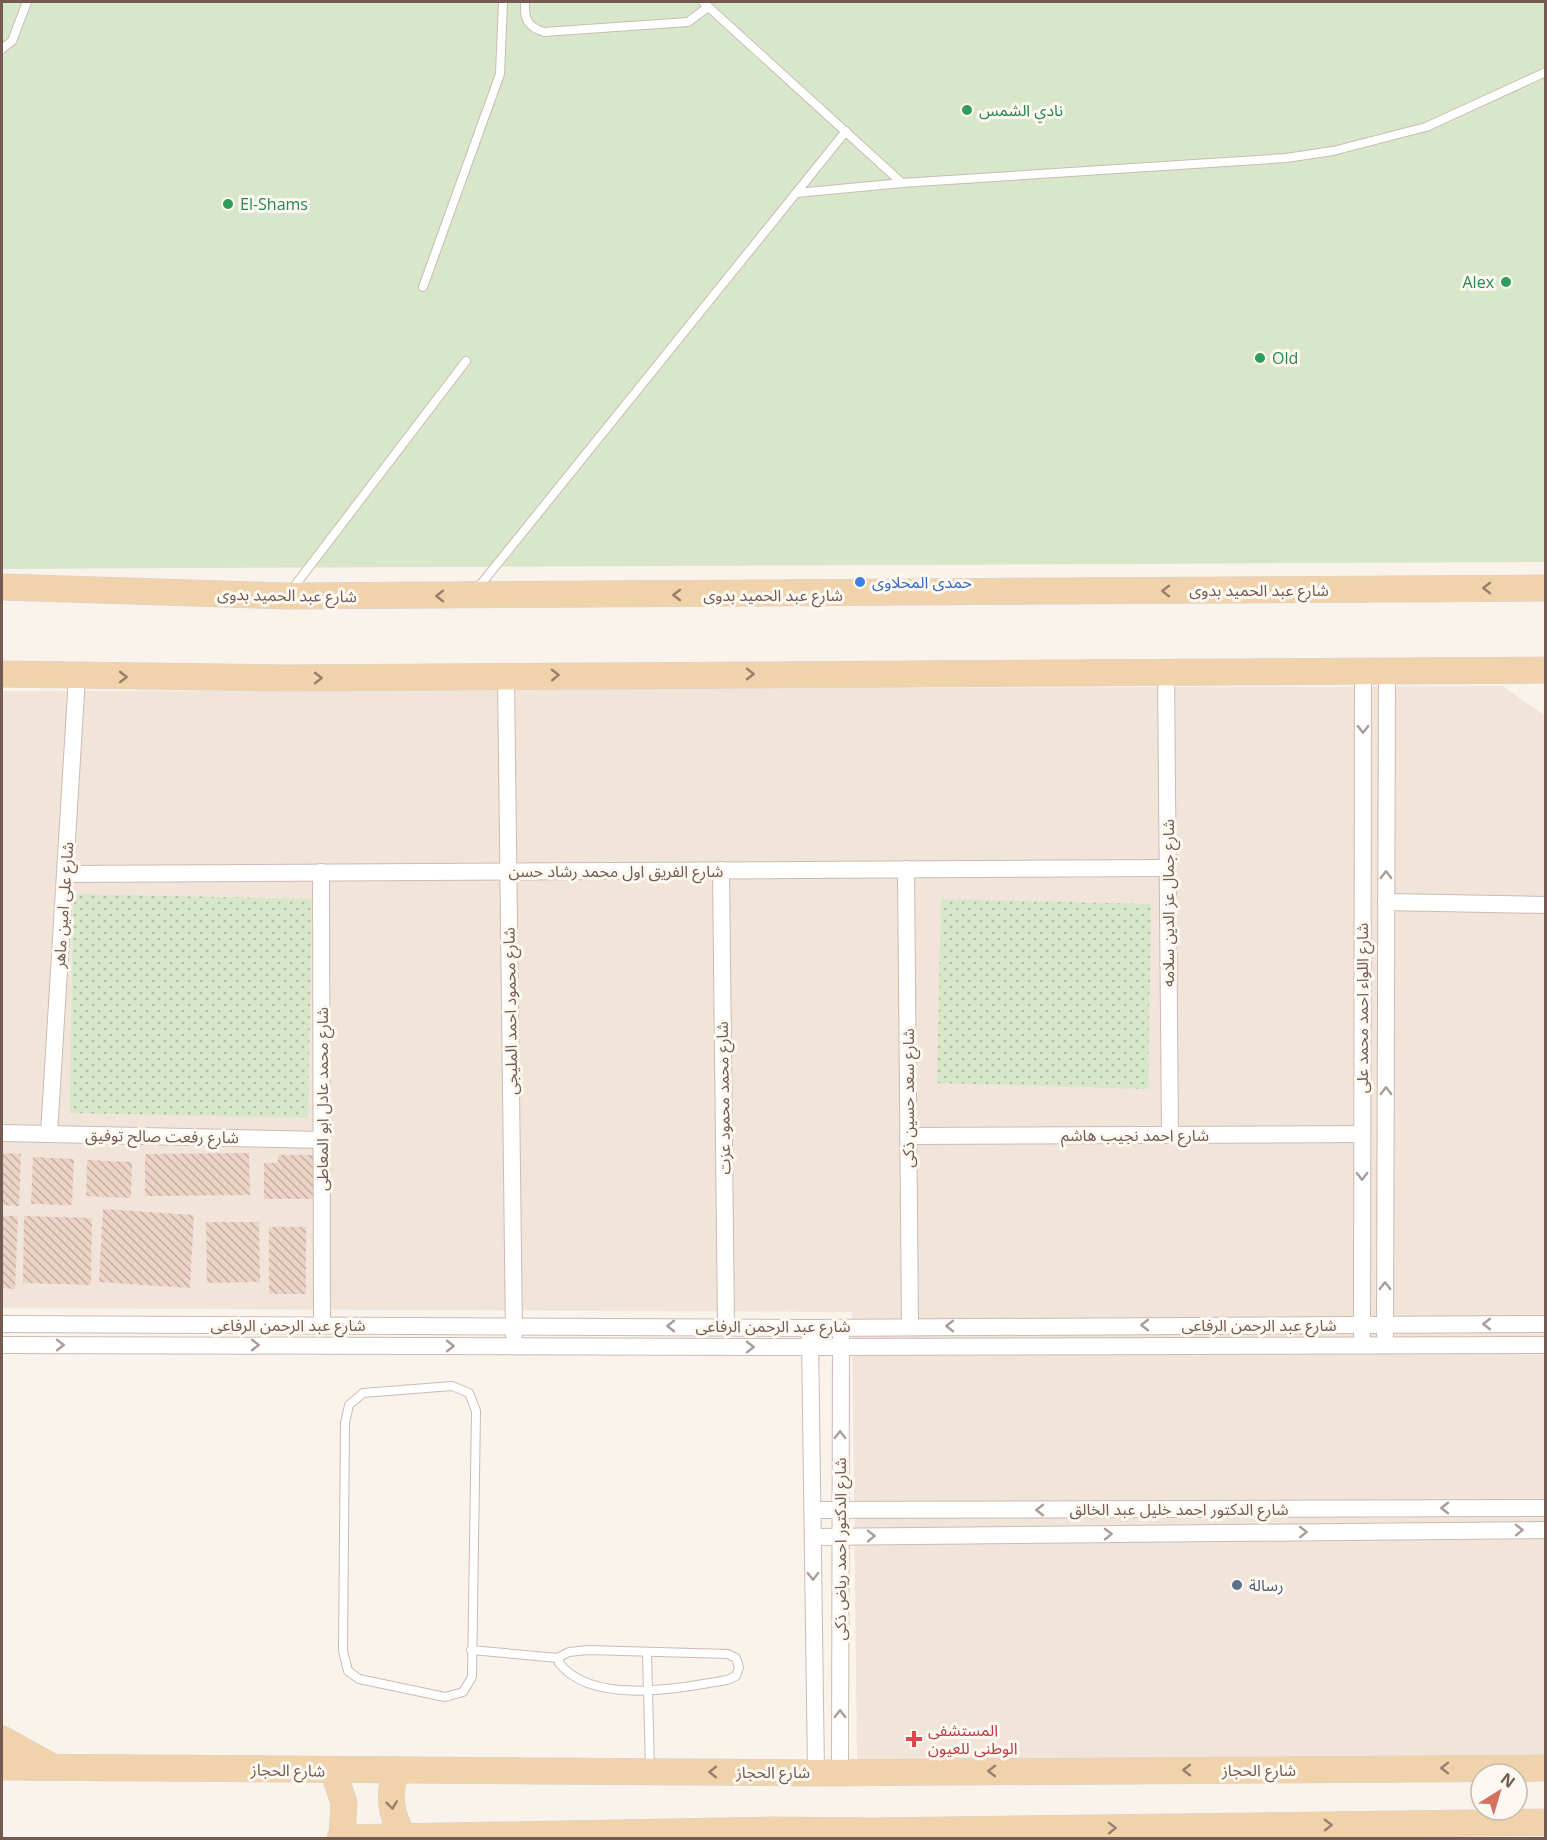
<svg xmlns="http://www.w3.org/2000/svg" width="1547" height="1840" viewBox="0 0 1547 1840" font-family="'Open Sans','Noto Sans Arabic',sans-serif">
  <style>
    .residential { fill: #f1e5da }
    .grass { fill: url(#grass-dots) }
    .pitch { fill: #d8e7ca }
    .building { fill: url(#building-back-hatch) }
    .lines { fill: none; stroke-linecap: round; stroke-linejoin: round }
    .service-casing { stroke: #ccbbb2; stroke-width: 10 }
    .minor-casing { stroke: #ccbbb2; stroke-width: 18 }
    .primary-casing { stroke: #d8d1ce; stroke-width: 27 }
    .service { stroke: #fff; stroke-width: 8 }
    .minor { stroke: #fff; stroke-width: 16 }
    .primary { stroke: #f1d3ab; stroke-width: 26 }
    .oneway { stroke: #997f6c }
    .oneway2 { stroke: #ab9d97 }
    .leisure-dot { fill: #2e9e5b; stroke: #fdf8f1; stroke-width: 2 }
    .shop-dot { fill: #3f7fe0; stroke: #fdf8f1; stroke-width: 2 }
    .service-dot { fill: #5c6f8a; stroke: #fdf8f1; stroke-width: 2 }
    .health-dot { fill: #e0444e; stroke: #fdf8f1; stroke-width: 2 }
    .labels { text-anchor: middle; stroke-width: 6; stroke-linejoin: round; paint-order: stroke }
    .leisure-label { font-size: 16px; fill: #27864d; stroke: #fdf8f1; text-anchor: start }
    .shop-label { font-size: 16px; fill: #366cbe; stroke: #fdf8f1; text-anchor: start }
    .street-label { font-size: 16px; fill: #735b51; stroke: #fdf8f1 }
    .service-label { font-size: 16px; fill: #4e5e75; stroke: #fdf8f1; text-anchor: start }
    .health-label { font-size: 16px; fill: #be3a42; stroke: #fdf8f1; text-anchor: start }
  </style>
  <defs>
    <pattern id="grass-dots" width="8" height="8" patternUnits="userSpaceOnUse" patternTransform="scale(1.5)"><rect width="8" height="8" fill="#d8e7ca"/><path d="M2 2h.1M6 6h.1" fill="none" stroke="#b4bea6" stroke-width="1.8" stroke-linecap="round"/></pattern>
    <pattern id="building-back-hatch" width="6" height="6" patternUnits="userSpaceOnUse" patternTransform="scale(1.5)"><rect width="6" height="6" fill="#edd3c6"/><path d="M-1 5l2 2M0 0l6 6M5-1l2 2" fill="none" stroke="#c4aea3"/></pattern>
  </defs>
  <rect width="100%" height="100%" fill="#faf3eb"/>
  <!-- residential -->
  <g class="residential">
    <polygon points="1503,686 1545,716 1545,1758 857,1762 852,1312 2,1308 2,691"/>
    <polygon points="1546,1834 1545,1838 1048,1838"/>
  </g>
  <!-- grass -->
  <g class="grass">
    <polygon points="73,894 312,899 308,1118 70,1113"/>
    <polygon points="941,899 1151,904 1148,1089 937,1083"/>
  </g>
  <!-- pitch -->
  <polygon class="pitch" points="2,2 1545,2 1545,562 2,569"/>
  <!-- building -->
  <g class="building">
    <polygon points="2,1153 21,1154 19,1206 2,1205"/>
    <polygon points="249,1153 250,1195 145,1196 145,1154"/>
    <polygon points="278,1155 313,1155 313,1199 264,1199 264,1163 278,1163"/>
    <polygon points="33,1157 74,1159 72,1205 31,1204"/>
    <polygon points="87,1160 132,1162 131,1198 86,1196"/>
    <polygon points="103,1209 194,1215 190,1288 99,1282"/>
    <polygon points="2,1216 18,1216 15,1289 2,1288"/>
    <polygon points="24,1216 92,1218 91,1285 23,1283"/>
    <polygon points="206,1222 259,1222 260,1282 207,1283"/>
    <rect x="269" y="1227" width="37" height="67"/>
  </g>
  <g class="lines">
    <defs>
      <g id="service">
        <path d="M525,2C524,18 527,27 544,32L688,22L708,7"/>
        <polyline points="703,2 902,183"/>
        <polyline points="2,49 12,41 27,2"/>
        <polyline points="797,193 902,183 1286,158 1333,151 1426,127 1546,72"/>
        <polyline points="423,287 500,74 503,2"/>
        <polyline points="477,589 846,131"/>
        <polyline points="290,592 466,361"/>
        <polygon points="452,1386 469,1393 476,1411 472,1677 463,1692 445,1697 359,1679 348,1671 343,1651 345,1423 349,1405 363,1393"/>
        <polyline points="471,1650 558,1658"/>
        <path d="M588,1650L728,1654L736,1658L739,1667L736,1676L727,1680C680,1688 593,1706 559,1663V1657L569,1652Z"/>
        <polyline points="647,1652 650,1768"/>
      </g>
      <g id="minor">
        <polyline points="1166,672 1170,1135"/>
        <polyline points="506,676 514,1336"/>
        <polyline points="906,869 910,1326"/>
        <polyline points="721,870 726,1326"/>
        <polyline points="321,872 322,1325"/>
        <polyline points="65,874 1168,868"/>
        <polyline points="1386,902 1546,905"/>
        <polyline points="2,1133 322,1140"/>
        <polyline points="49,1134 77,677"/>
        <polyline points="908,1136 1362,1134"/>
        <polyline points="2,1324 810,1328 1546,1324"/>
        <polyline points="1362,1335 1363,670"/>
        <polyline points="1385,1335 1387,670"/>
        <polyline points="810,1338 816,1773"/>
        <polyline points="2,1345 810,1347 1546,1345"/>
        <polyline points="813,1510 1546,1508"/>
        <polyline points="813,1537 1546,1530"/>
        <polyline points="840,1773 841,1338"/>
      </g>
      <g id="primary">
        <polyline points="2,587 287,596 1546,588"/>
        <polyline points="2,674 287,678 1546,670"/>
        <polyline points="2,1739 49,1765"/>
        <polyline points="2,1767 816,1773 1546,1768"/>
        <polyline points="333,1770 344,1803 342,1838"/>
        <path d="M396,1770C388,1796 390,1815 405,1838"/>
        <polyline points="340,1838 772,1830 872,1831 1546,1822"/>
      </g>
    </defs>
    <!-- service casing -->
    <use href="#service" class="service-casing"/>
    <!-- minor casing -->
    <use href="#minor" class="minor-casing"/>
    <!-- primary casing -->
    <use href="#primary" class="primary-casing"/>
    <!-- service -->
    <use href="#service" class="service"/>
    <!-- minor -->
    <use href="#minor" class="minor"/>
    <!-- primary -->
    <use href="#primary" class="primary"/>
  </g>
  <!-- one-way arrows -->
  <defs><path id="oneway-chevron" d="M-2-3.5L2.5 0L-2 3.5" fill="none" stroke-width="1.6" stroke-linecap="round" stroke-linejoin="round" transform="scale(1.5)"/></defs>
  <g class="oneway">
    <use href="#oneway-chevron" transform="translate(1487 588) rotate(180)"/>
    <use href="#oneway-chevron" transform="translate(1166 591) rotate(180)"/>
    <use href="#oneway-chevron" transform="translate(677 595) rotate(180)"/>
    <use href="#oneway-chevron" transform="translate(440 596) rotate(180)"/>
    <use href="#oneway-chevron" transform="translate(750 674)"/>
    <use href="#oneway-chevron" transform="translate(555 675) rotate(-1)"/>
    <use href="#oneway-chevron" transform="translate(123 677)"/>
    <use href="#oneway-chevron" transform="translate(318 678)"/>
    <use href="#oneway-chevron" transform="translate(1445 1768) rotate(180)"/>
    <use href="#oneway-chevron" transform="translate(1187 1770) rotate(180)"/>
    <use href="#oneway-chevron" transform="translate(992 1771) rotate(180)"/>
    <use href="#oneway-chevron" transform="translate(713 1772) rotate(-180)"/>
    <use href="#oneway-chevron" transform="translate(392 1805) rotate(83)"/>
    <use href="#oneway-chevron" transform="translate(1328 1825) rotate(-1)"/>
    <use href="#oneway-chevron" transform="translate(1112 1828) rotate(-1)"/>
  </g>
  <g class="oneway2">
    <use href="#oneway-chevron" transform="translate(1363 729) rotate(90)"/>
    <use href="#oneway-chevron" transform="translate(1386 875) rotate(-90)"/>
    <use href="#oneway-chevron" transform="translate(1386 1091) rotate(-90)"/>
    <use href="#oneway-chevron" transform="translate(1362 1176) rotate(90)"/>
    <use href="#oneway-chevron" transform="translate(1385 1286) rotate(-90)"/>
    <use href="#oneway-chevron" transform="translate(1487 1324) rotate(180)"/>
    <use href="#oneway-chevron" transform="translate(1145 1325) rotate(180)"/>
    <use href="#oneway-chevron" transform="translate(671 1326) rotate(-180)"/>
    <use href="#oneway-chevron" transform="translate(950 1326) rotate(180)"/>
    <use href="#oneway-chevron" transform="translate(60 1345)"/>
    <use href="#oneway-chevron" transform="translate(255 1345)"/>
    <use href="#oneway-chevron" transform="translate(450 1346)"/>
    <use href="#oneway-chevron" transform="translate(750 1347)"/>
    <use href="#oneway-chevron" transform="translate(840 1435) rotate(-90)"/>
    <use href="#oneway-chevron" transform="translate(1445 1508) rotate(180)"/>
    <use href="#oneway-chevron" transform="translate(1040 1510) rotate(180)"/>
    <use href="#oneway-chevron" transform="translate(1519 1530) rotate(-1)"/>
    <use href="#oneway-chevron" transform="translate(1303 1532) rotate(-1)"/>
    <use href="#oneway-chevron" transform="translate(1108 1534) rotate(-1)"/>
    <use href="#oneway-chevron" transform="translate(871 1536) rotate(-1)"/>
    <use href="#oneway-chevron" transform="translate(813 1576) rotate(89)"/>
    <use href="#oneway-chevron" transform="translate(840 1714) rotate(-90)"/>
  </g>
  <!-- markers -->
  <g class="leisure-dot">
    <circle cx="967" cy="110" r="6"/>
    <circle cx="228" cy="204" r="6"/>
    <circle cx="1506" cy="282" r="6"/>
    <circle cx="1260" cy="358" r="6"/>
  </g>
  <circle class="shop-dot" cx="860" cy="582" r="6"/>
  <circle class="service-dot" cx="1237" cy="1585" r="6"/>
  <path class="health-dot" d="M911 1730h6v6h6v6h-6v6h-6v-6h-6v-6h6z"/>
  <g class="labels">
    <!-- leisure labels -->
    <g class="leisure-label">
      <text x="979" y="116">نادي الشمس</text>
      <text x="240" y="210">El-Shams</text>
      <text x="1494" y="288" text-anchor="end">Alex</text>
      <text x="1272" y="364">Old</text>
    </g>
    <!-- shop labels -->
    <g class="shop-label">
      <text x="872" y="588">حمدى المحلاوى</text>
    </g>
    <!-- street labels -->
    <g class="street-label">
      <text x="1259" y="596">شارع عبد الحميد بدوى</text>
      <text transform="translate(287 595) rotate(1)" y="6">شارع عبد الحميد بدوى</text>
      <text x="773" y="601">شارع عبد الحميد بدوى</text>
      <text x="616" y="877">شارع الفريق اول محمد رشاد حسن</text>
      <text transform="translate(1168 903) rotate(-90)" y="6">شارع جمال عز الدين سلامه</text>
      <text transform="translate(63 905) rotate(-86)" y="6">شارع على امين ماهر</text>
      <text transform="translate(1362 1008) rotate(-90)" y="6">شارع اللواء احمد محمد على</text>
      <text transform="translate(510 1011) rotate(-91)" y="6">شارع محمود احمد المليجى</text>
      <text transform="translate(723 1098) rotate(-91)" y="6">شارع محمد محمود عزت</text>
      <text transform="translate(908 1098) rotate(-90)" y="6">شارع سعد حسين ذكى</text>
      <text transform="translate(322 1099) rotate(-90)" y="6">شارع محمد عادل ابو المعاطى</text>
      <text x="1135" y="1141">شارع احمد نجيب هاشم</text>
      <text transform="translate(162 1136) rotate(1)" y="6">شارع رفعت صالح توفيق</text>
      <text x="288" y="1331">شارع عبد الرحمن الرفاعى</text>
      <text x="1259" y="1331">شارع عبد الرحمن الرفاعى</text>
      <text x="773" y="1332">شارع عبد الرحمن الرفاعى</text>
      <text x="1179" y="1515">شارع الدكتور احمد خليل عبد الخالق</text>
      <text transform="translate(840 1549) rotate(-90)" y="6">شارع الدكتور احمد رياض ذكى</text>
      <text transform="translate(288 1770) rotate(1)" y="6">شارع الحجاز</text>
      <text x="1259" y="1776">شارع الحجاز</text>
      <text x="773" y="1778">شارع الحجاز</text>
    </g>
    <!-- service labels -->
    <g class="service-label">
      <text x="1249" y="1591">رسالة</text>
    </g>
    <!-- health labels -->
    <g class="health-label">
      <text x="928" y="1736">المستشفى<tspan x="928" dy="18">الوطنى للعيون</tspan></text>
    </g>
  </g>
  <!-- border -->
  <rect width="1547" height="1840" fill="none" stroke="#735b51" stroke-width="6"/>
  <!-- north arrow -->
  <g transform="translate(1499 1792) rotate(37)"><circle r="28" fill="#fdf8f1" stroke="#c6b9b1" stroke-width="1.5"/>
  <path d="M0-4.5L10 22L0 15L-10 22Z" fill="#d5725f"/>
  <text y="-9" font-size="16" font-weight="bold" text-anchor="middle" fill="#735b51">N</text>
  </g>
</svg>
